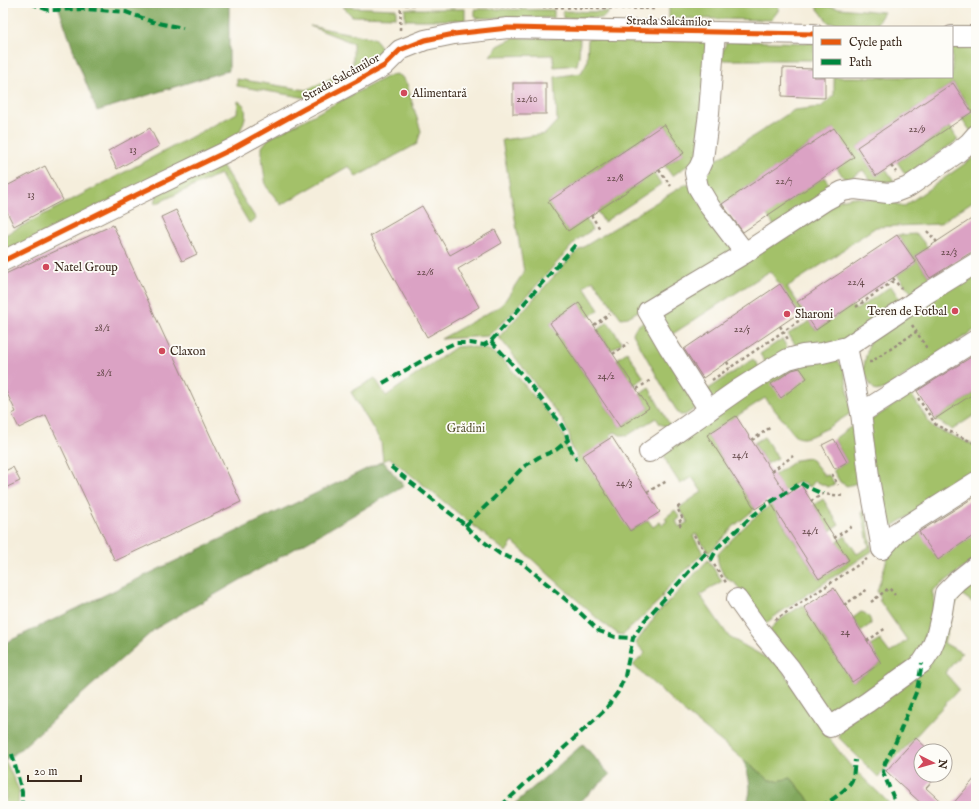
<svg xmlns="http://www.w3.org/2000/svg" width="979" height="809" viewBox="0 0 979 809" font-family="'IM FELL English',serif">
  <style>
    .green { fill: #a3c169; stroke: #6f7644 }
    .forest { fill: #82a75d; stroke: #5e683e }
    .building { fill: #dba2c4 }
    .lines { fill: none; stroke-linecap: round; stroke-linejoin: round }
    .minor-casing { stroke: #988c7d; stroke-width: 22 }
    .path { stroke: #988c7d; stroke-width: 2.5; stroke-dasharray: 3 3; stroke-linecap: butt }
    .minor { stroke: #fff; stroke-width: 20 }
    .quiet { stroke: #00873e; stroke-width: 4; stroke-dasharray: 8 4; stroke-linecap: butt }
    .cycleway-casing { stroke: #fdfcf7; stroke-width: 8 }
    .cycleway { stroke: #e8590c; stroke-width: 5 }
    .poi-dot { fill: #d1495b; stroke: #fdfcf7; stroke-width: 1.5 }
    .labels { text-anchor: middle; stroke-width: 3.5; stroke-linejoin: round; paint-order: stroke }
    .number-label { font-size: 10px; fill: #634848 }
    .street-label { font-size: 12px; fill: #3b2a1e; stroke: #fdfcf7 }
    .poi-label { font-size: 12px; fill: #3b2a1e; stroke: #fdfcf7; text-anchor: start }
    .park-label { font-size: 12px; fill: #5a5734; stroke: #fdfcf7 }
  </style>
  <rect width="100%" height="100%" fill="#fdfcf7"/>
  <filter id="ink" filterUnits="userSpaceOnUse"><feTurbulence type="fractalNoise" baseFrequency=".025" numOctaves="2"/><feDisplacementMap in="SourceGraphic" scale="8" xChannelSelector="R" yChannelSelector="G"/><feConvolveMatrix kernelMatrix="1 2 1 2 8 2 1 2 1" color-interpolation-filters="sRGB"/></filter>
  <filter id="wash" filterUnits="userSpaceOnUse"><feTurbulence type="fractalNoise" baseFrequency=".012" numOctaves="4" result="noise"/><feDisplacementMap in="SourceGraphic" scale="16" xChannelSelector="R" yChannelSelector="G"/><feGaussianBlur stdDeviation="0.9" result="paint"/><feColorMatrix in="noise" values="0 0 0 0 0 0 0 0 0 0 0 0 0 0 0 0 0 1.4 0 .05"/><feComposite in="paint" operator="in"/></filter>
  <g filter="url(#wash)">
    <rect width="100%" height="100%" fill="#f5eedc"/>
    <!-- green -->
    <g class="green">
      <polygon points="669,3 779,3 778,11 771,20 669,18"/>
      <polygon points="814,4 839,8 884,12 876,25 829,23"/>
      <polygon points="343,7 396,9 396,17 352,16"/>
      <rect x="405" y="9" width="60" height="11"/>
      <polygon points="475,9 554,10 554,18 475,18"/>
      <polygon points="563,12 563,11 609,12 603,18 563,18"/>
      <path d="M310,26L374,38C380,44 382,48 382,55L377,60L307,98L237,86V79L306,90L353,68V43Z"/>
      <polygon points="514,38 580,38 579,56 577,65 554,67 553,55 490,56 498,46"/>
      <polygon points="588,38 710,40 697,159 672,176 665,166 684,153 664,124 548,202 568,231 586,219 592,230 578,239 511,314 488,336 441,339 502,305 524,272 502,140 545,134 557,121 555,77 581,73 587,62"/>
      <polygon points="727,41 814,43 814,60 719,60"/>
      <polygon points="952,46 976,46 976,128 972,133 962,119 972,111 953,83 857,147 876,176 886,169 894,181 889,184 872,183 863,170 846,181 837,168 834,128 719,206 703,187 704,169 710,164 794,110 821,107 834,95 834,77 952,77"/>
      <polygon points="396,74 401,76 407,84 411,99 421,131 417,144 356,177 349,166 281,205 266,186 262,159 262,147 268,139 386,77"/>
      <path d="M238,101C253,107 242,128 236,138L3,253V236L237,113Z"/>
      <polygon points="950,127 958,140 906,175 897,162"/>
      <polygon points="976,142 976,199 939,224 876,227 846,247 841,252 787,287 803,310 799,313 770,271 671,335 663,318 661,309 828,203 853,197 893,202 903,207 973,158 971,148"/>
      <polygon points="220,162 256,219 249,223 220,174 155,204 157,194"/>
      <polygon points="654,173 661,184 604,222 597,211"/>
      <polygon points="824,177 832,188 775,227 767,215"/>
      <path d="M686,184L689,185L737,253L628,317L621,318L593,280L584,287L599,310L588,317L579,303L550,323L620,427L649,408L640,394L649,388L670,425L667,427L660,424L656,418L628,435H620L615,432L610,435L612,437L630,531L648,520L653,527L660,522L662,525L667,521L665,518L675,510L680,518L676,521L679,527L688,522L679,508L690,500L702,492L692,477L680,484C675,475 663,461 664,450L788,363L827,358L837,360L844,369L852,412L848,415C838,421 812,439 802,438C798,438 796,436 794,434L765,398L707,435L755,509L734,526L709,553L696,534L693,536L703,553L663,593L662,598L623,635L618,634L599,620L513,542L506,552L390,458L383,461L381,442L351,392L375,378L386,396L456,347L467,346L489,350L505,362L549,414L558,426L564,436L568,450L575,461L578,458L572,449L570,442V437L563,421L540,391L525,370L499,337L577,251Z"/>
      <polygon points="917,234 928,248 915,256 933,283 914,296 897,275 916,262 897,235"/>
      <polygon points="976,269 976,329 886,388 881,390 876,391 871,386 863,370 870,338"/>
      <polygon points="891,286 902,303 843,342 818,349 796,346 788,334 810,321 816,330 852,305 856,310"/>
      <polygon points="608,322 622,343 611,350 597,330"/>
      <path d="M646,322L699,406L685,415H680L675,408L633,334C634,328 639,323 646,322Z"/>
      <polygon points="782,339 788,349 766,363 760,354"/>
      <polygon points="627,352 644,378 634,385 617,359"/>
      <polygon points="753,359 760,368 714,399 707,390"/>
      <polygon points="976,392 976,414 952,430 935,419"/>
      <polygon points="911,394 932,427 976,446 976,475 883,532 865,424"/>
      <polygon points="856,423 861,480 857,483 847,486 840,482 833,470 835,469 847,462 834,439"/>
      <polygon points="764,437 778,458 767,464 754,443"/>
      <polygon points="809,458 812,460 825,476 829,475 835,484 828,487 815,481 810,487 799,481 784,491 774,475 796,460"/>
      <polygon points="823,499 839,525 830,531 814,505"/>
      <path d="M771,505L819,579L849,560L837,542L845,536L857,554L869,547L862,513L865,509L872,551L778,614L766,623L734,582C732,581 729,581 728,579C722,574 716,562 718,554C735,536 751,518 771,505Z"/>
      <path d="M916,527L938,559L976,534V559L932,591L935,602L922,654L834,714L828,711L770,631C772,623 795,610 803,605L852,682L881,663L870,646L880,640L890,653L907,640L879,600L881,599L877,591L890,550Z"/>
      <polygon points="708,560 722,581 700,595 729,637 779,665 825,733 849,764 892,806 813,806 811,802 791,778 777,781 769,780 688,715 633,665 645,653 636,643 656,615"/>
      <polygon points="976,574 976,600 972,602 961,594 954,607 944,643 962,653 945,673 959,689 878,777 839,738 839,727 928,666 951,604 957,592"/>
      <path d="M861,612C867,613 871,618 871,624L861,631L853,618Z"/>
      <polygon points="3,756 19,790 18,806 5,806 6,793 3,788"/>
    </g>
    <!-- forest -->
    <g class="forest">
      <polygon points="57,3 229,3 229,70 97,111 77,60"/>
      <polygon points="383,461 404,486 155,629 16,753 5,760 3,756 3,644"/>
      <polygon points="583,744 610,775 575,806 512,806"/>
      <path d="M744,760L769,780L777,781L791,778L811,802L813,806H744C755,793 748,775 744,760Z"/>
    </g>
    <g id="blocks">
      <!-- building -->
      <g class="building">
        <polygon points="783,68 814,69 814,77 825,77 825,98 782,96"/>
        <rect x="513" y="83" width="33" height="31"/>
        <polygon points="953,83 972,112 876,176 857,147"/>
        <polygon points="664,124 684,153 568,231 548,202"/>
        <polygon points="150,128 159,146 117,169 108,151"/>
        <polygon points="834,128 854,157 743,232 722,204"/>
        <polygon points="45,166 63,200 14,226 3,204 3,188"/>
        <polygon points="422,206 450,255 495,230 502,243 458,269 479,307 427,337 370,236"/>
        <polygon points="176,210 197,254 182,261 161,217"/>
        <polygon points="976,216 976,252 970,253 930,278 915,256"/>
        <polygon points="113,225 241,502 115,561 46,415 19,428 12,414 16,412 3,385 3,275"/>
        <polygon points="897,235 916,262 816,330 797,302"/>
        <polygon points="780,284 799,313 703,378 684,349"/>
        <polygon points="579,303 649,408 620,427 550,323"/>
        <polygon points="976,354 976,392 935,419 917,391"/>
        <polygon points="800,368 807,378 781,398 771,384 792,370"/>
        <polygon points="736,416 787,495 801,485 849,560 819,579 769,500 755,509 707,435"/>
        <polygon points="612,437 660,512 630,531 582,456"/>
        <polygon points="834,439 847,462 835,469 822,445"/>
        <polygon points="13,467 20,481 3,489 3,472"/>
        <polygon points="976,496 976,534 938,560 919,532"/>
        <polygon points="834,588 881,663 852,682 804,607"/>
        <polygon points="916,738 930,751 921,751 921,775 938,775 926,788 946,806 924,806 886,771"/>
        <polygon points="976,777 976,806 951,806"/>
      </g>
    </g>
  </g>
  <g filter="url(#ink)">
    <use href="#blocks" fill-opacity="0" stroke="#988c7d" stroke-width="1"/>
    <g class="lines">
      <defs>
        <g id="minor">
          <polyline points="715,32 709,113 703,159 699,168 695,173 698,187 710,207 745,253"/>
          <polyline points="952,36 976,36"/>
          <polyline points="3,261 130,198 232,149 304,109 357,81 384,66 400,50 425,40 454,34 508,28 814,34"/>
          <polyline points="847,347 861,413 870,484 882,549"/>
          <polyline points="709,410 669,347 648,311 745,253 826,200 843,191 855,189 888,193 895,192 908,187 957,153 969,143 976,135"/>
          <polyline points="861,413 976,340"/>
          <polyline points="649,452 739,389 769,370 788,359 803,355 822,353 847,347 929,292 976,263"/>
          <polyline points="882,549 897,532 976,482"/>
          <polyline points="737,599 759,630 790,668 830,727 868,702 922,663 931,649 936,637 942,612 945,593 957,581 976,566"/>
        </g>
      </defs>
      <!-- minor casing -->
      <use href="#minor" class="minor-casing"/>
      <!-- path -->
      <g class="path">
        <polyline points="327,3 655,9"/>
        <polyline points="400,30 401,3"/>
        <polyline points="891,166 896,172"/>
        <polyline points="659,170 671,186"/>
        <polyline points="591,215 600,229"/>
        <polyline points="927,231 937,242"/>
        <polyline points="893,278 901,289"/>
        <polyline points="856,307 895,280"/>
        <polyline points="594,325 610,314"/>
        <polyline points="912,325 928,350"/>
        <polyline points="780,326 789,341"/>
        <polyline points="613,354 628,343"/>
        <polyline points="727,362 730,368"/>
        <polyline points="869,362 871,362 916,332"/>
        <polyline points="712,380 803,318"/>
        <polyline points="637,389 652,379"/>
        <polyline points="918,398 936,425 976,444"/>
        <polyline points="752,440 771,427"/>
        <polyline points="772,471 793,456"/>
        <polyline points="832,474 838,485"/>
        <polyline points="647,492 667,481"/>
        <polyline points="811,501 823,494 844,496"/>
        <polyline points="681,526 678,522 683,519 677,508 681,505"/>
        <polyline points="694,535 727,584"/>
        <polyline points="834,538 854,525"/>
        <polyline points="871,602 889,588 895,595"/>
        <polyline points="844,605 868,589"/>
        <polyline points="775,620 867,559"/>
        <polyline points="867,641 886,628"/>
      </g>
      <!-- minor -->
      <use href="#minor" class="minor"/>
      <!-- quiet -->
      <g class="quiet">
        <polyline points="30,3 48,10 86,9 126,12 153,22 183,28"/>
        <polyline points="491,341 524,377 561,424 566,433 570,448 577,460"/>
        <polyline points="383,383 446,347 455,343 470,343 484,345 491,341 577,243"/>
        <polyline points="391,467 464,524 472,533 500,554 521,562 571,604 599,631 615,637 633,638"/>
        <polyline points="465,526 493,499 523,467 539,457 556,450 568,440"/>
        <polyline points="711,560 718,547 750,518 769,503 801,483 807,487 823,494"/>
        <polyline points="12,754 22,792 22,806"/>
        <polyline points="894,799 883,772 885,763 894,746 917,690 922,663"/>
        <polyline points="501,806 605,710 618,692 625,676 633,638 644,621 706,553"/>
        <path d="M820,806C828,804 849,788 852,780C854,774 854,767 855,760"/>
      </g>
      <defs>
        <polyline id="cycleway" points="3,261 130,198 232,149 304,109 357,81 384,66 400,50 425,40 454,34 508,28 814,34"/>
      </defs>
      <!-- cycleway casing -->
      <use href="#cycleway" class="cycleway-casing"/>
      <!-- cycleway -->
      <use href="#cycleway" class="cycleway"/>
    </g>
  </g>
  <!-- markers -->
  <g class="poi-dot">
    <circle cx="404" cy="93" r="4"/>
    <circle cx="46" cy="267" r="4"/>
    <circle cx="955" cy="311" r="4"/>
    <circle cx="787" cy="314" r="4"/>
    <circle cx="162" cy="351" r="4"/>
  </g>
  <g class="labels">
    <!-- number labels -->
    <g class="number-label">
      <text x="527" y="102">22/10</text>
      <text x="917" y="132">22/9</text>
      <text x="133" y="153">13</text>
      <text x="615" y="181">22/8</text>
      <text x="784" y="184">22/7</text>
      <text x="31" y="198">13</text>
      <text x="949" y="255">22/3</text>
      <text x="425" y="275">22/6</text>
      <text x="856" y="285">22/4</text>
      <text x="102" y="331">28/1</text>
      <text x="742" y="332">22/5</text>
      <text x="104" y="376">28/1</text>
      <text x="606" y="379">24/2</text>
      <text x="740" y="458">24/1</text>
      <text x="624" y="486">24/3</text>
      <text x="810" y="534">24/1</text>
      <text x="845" y="635">24</text>
    </g>
    <!-- street labels -->
    <g class="street-label">
      <text transform="translate(669 21) rotate(1)" y="4">Strada Salcâmilor</text>
      <text transform="translate(341 77) rotate(-29)" y="4">Strada Salcâmilor</text>
    </g>
    <!-- poi labels -->
    <g class="poi-label">
      <text x="412" y="97">Alimentară</text>
      <text x="54" y="271">Natel Group</text>
      <text x="947" y="315" text-anchor="end">Teren de Fotbal</text>
      <text x="795" y="318">Sharoni</text>
      <text x="170" y="355">Claxon</text>
    </g>
    <!-- park labels -->
    <g class="park-label">
      <text x="466" y="432">Grădini</text>
    </g>
  </g>
  <!-- margin -->
  <rect width="979" height="809" fill="none" stroke="#fdfcf7" stroke-width="16"/>
  <!-- legend -->
  <rect x="813" y="26" width="140" height="52" fill="#fdfcf7" stroke="#afa8a0"/>
  <rect x="821" y="39" width="20" height="6" fill="#e8590c" stroke="#afa8a0"/>
  <text x="849" y="46" font-size="12" fill="#3b2a1e">Cycle path</text>
  <rect x="821" y="59" width="20" height="6" fill="#00873e" stroke="#afa8a0"/>
  <text x="849" y="66" font-size="12" fill="#3b2a1e">Path</text>
  <!-- north arrow -->
  <g transform="translate(933 763) rotate(96)"><circle r="19" fill="#fdfcf7" stroke="#afa8a0"/>
  <path d="M0-3L7 15L0 10L-7 15Z" fill="#d1495b"/>
  <text y="-6" font-size="11" font-weight="bold" text-anchor="middle" fill="#3b2a1e">N</text>
  </g>
  <!-- scale -->
  <path d="M28 775v6h53v-6" fill="none" stroke="#3b2a1e" stroke-width="2"/>
  <text x="34" y="775" font-size="12" fill="#3b2a1e" stroke="#fdfcf7" stroke-width="3" paint-order="stroke">20 m</text>
</svg>
